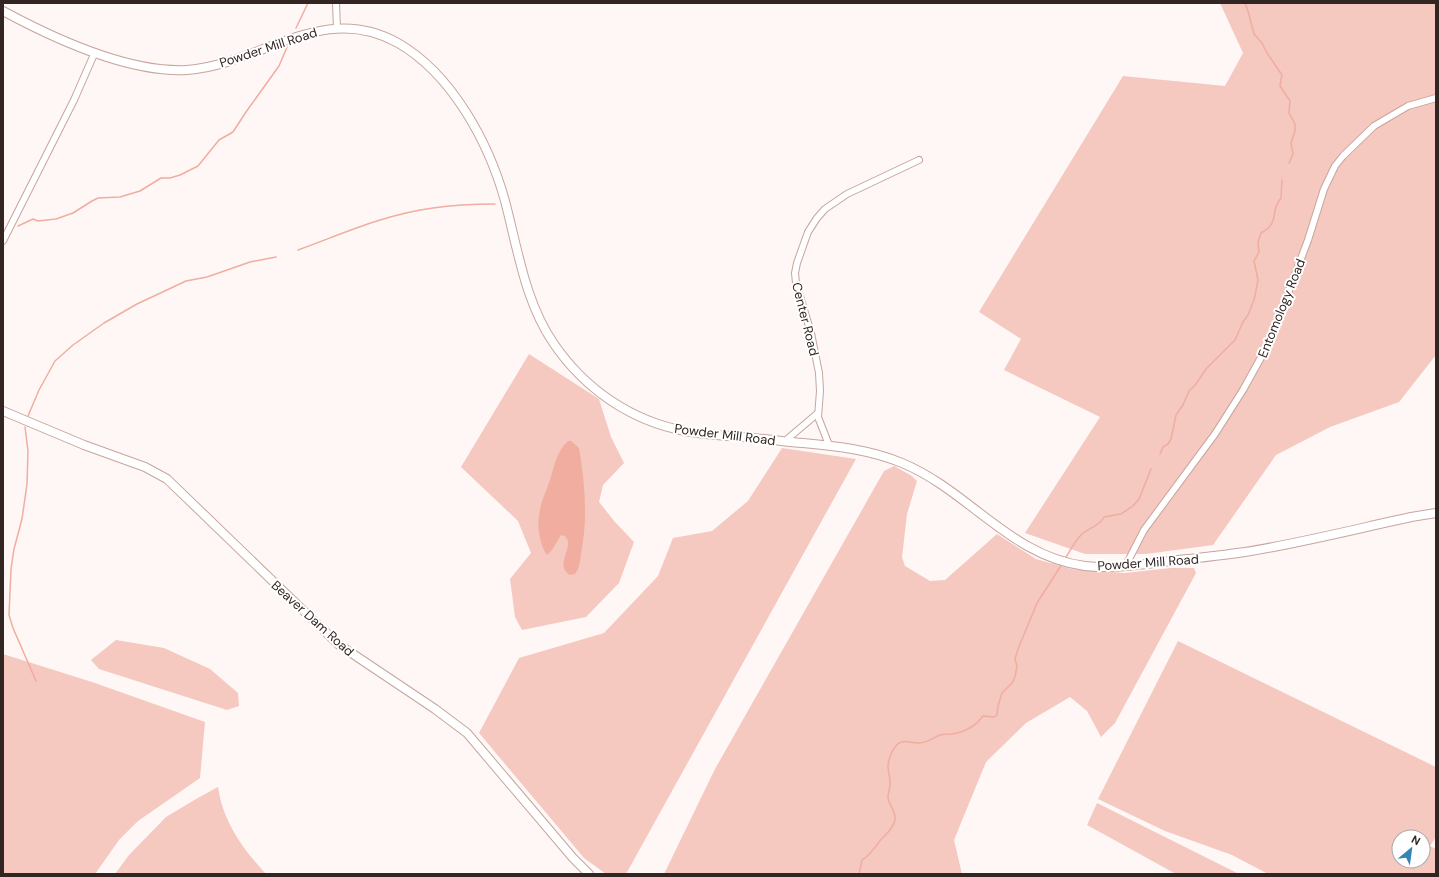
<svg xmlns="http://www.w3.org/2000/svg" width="1439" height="877" viewBox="0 0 1439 877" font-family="'DM Sans',sans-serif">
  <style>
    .green { fill: #f5c8c0; fill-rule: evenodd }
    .water { fill: #f0ada0 }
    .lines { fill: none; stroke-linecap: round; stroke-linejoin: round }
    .stream { stroke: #f0ada0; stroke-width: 1.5 }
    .street-casing { stroke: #c7a59e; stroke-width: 8 }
    .secondary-casing { stroke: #c7a59e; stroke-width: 10 }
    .street { stroke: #fff; stroke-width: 6 }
    .secondary { stroke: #fff; stroke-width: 8 }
    .labels { text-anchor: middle; stroke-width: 4; stroke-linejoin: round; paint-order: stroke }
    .street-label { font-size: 13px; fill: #322522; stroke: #fff }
  </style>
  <rect width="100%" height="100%" fill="#fff7f6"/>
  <!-- green -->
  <g class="green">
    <polygon points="1220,3 1436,3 1436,355 1399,402 1330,427 1276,455 1213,545 1146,554 1085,554 1025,533 1100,417 1004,370 1021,339 979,312 1123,76 1225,86 1243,53"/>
    <polygon points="529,354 599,399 611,437 624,463 603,485 599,502 615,522 634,542 619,583 586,617 522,630 515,617 510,579 531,553 518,521 461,467"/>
    <polygon points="782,448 856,459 626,874 606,874 584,858 479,733 519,658 604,633 658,576 673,538 712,531 748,501"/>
    <polygon points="894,466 912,476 917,481 907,514 902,557 905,566 930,581 945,580 997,534 1036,559 1071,569 1125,573 1171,568 1194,568 1196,573 1115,723 1101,737 1087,711 1070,697 1026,723 986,762 954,840 962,874 664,874 715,769 884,471"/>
    <polygon points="116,640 164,648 210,669 238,693 239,706 227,710 99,669 91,660"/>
    <path d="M1178,641L1436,767V837L1430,846L1436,849V874H1268L1232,855L1165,831L1098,799ZM1399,837H1423V861H1399Z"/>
    <polygon points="3,654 92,682 205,722 200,778 138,821 119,840 95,874 3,874"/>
    <path d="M218,787C223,822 243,849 266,874H115L129,855L166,817L196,799Z"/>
    <polygon points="1097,803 1239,874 1176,874 1087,825"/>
  </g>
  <!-- water -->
  <path class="water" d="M568,441H571L579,448C585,483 588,519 581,553C580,561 580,567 575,574L570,575C556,566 569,554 568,542C568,539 566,538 565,536L561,535L552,550L547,555C540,546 537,527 539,516C540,504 545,494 549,483C554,468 556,452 568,441Z"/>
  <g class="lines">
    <!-- stream -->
    <g class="stream">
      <polyline points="1245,3 1248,11 1254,34 1262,43 1267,53 1282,75 1280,86 1290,101 1289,113 1295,124 1295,131 1291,143 1293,154 1289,163"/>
      <polyline points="296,28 308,3"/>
      <polyline points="18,226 33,219 38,221 56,219 73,213 92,201 98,198 120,197 140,191 161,178 170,178 180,175 198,166 219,140 233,132 246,112 279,66 287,47"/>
      <path d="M298,250C342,234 386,214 433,208C453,205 474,204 495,204"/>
      <polyline points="28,416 39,390 55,361 73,345 104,323 137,304 186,281 207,277 250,262 276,257"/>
      <polyline points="25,427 28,451 27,484 22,519 14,549 11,569 9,615 13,628 36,681"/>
      <path d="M1160,454L1163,447L1168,444L1171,439L1176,415L1183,405L1189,391L1196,384L1206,369L1235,340L1243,322L1248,315L1254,300L1258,280L1254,261L1259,252L1258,242L1261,233C1281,222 1269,212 1281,198L1282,180"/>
      <path d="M1065,559C1069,552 1075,541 1081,535C1089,527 1099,527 1104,517L1121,514L1133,506L1139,499L1151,469"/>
      <path d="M859,874L862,860C870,855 873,850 879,842C884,835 893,830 895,820C897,812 888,805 888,797C888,793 890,789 890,785C891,779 888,773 888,767C888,762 891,752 895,747C902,737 911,744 920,743C928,742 933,738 940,735C944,734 948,734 952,734C965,732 975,727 983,716L994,717L997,715L998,706L1002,693L1012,683L1015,677L1017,666L1015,659L1018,649L1037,603L1062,564"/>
    </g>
    <defs>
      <g id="street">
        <polyline points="336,3 337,29"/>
        <polyline points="3,241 74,100 95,52"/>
        <polyline points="785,441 818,413"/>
        <polyline points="829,445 818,417 820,391 819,373 811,333 796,283 795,273 797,263 808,232 817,218 825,209 847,194 919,160"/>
        <polyline points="1126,565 1144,530 1215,434 1243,390 1264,352 1274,330 1308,240 1324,189 1335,166 1343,156 1374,126 1408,106 1436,98"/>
      </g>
      <g id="secondary">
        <path d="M3,11C53,38 128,73 187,70C260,65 323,0 398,43C452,74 489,143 505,201C518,250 525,302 554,344C585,389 631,421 685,431C707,435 730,436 752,438C769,439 786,442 803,443C837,446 871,450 902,463C968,490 1011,557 1085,566C1115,569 1147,564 1178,560C1200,558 1223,555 1245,552C1301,543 1356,529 1411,517L1436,513"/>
        <polyline points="3,411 84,445 145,467 167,479 338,644 435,709 467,733 573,858 589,874"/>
      </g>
    </defs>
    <!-- street casing -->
    <use href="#street" class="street-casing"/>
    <!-- secondary casing -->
    <use href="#secondary" class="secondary-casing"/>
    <!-- street -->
    <use href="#street" class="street"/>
    <!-- secondary -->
    <use href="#secondary" class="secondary"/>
  </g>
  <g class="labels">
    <!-- street labels -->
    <g class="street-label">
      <text transform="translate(268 47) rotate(-18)" y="5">Powder Mill Road</text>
      <text transform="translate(1281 308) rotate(-68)" y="5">Entomology Road</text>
      <text transform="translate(806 319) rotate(76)" y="5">Center Road</text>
      <text transform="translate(725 434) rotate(7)" y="5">Powder Mill Road</text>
      <text transform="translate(1148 562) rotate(-4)" y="5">Powder Mill Road</text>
      <text transform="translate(313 618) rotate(42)" y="5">Beaver Dam Road</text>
    </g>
  </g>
  <!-- border -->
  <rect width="1439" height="877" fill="none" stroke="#322522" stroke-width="8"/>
  <!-- north arrow -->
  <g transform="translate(1411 849) rotate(29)"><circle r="19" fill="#ffffff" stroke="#ada8a7"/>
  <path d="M0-3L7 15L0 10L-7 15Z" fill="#3683b5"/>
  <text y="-6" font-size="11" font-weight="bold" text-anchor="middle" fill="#322522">N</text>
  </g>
</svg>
